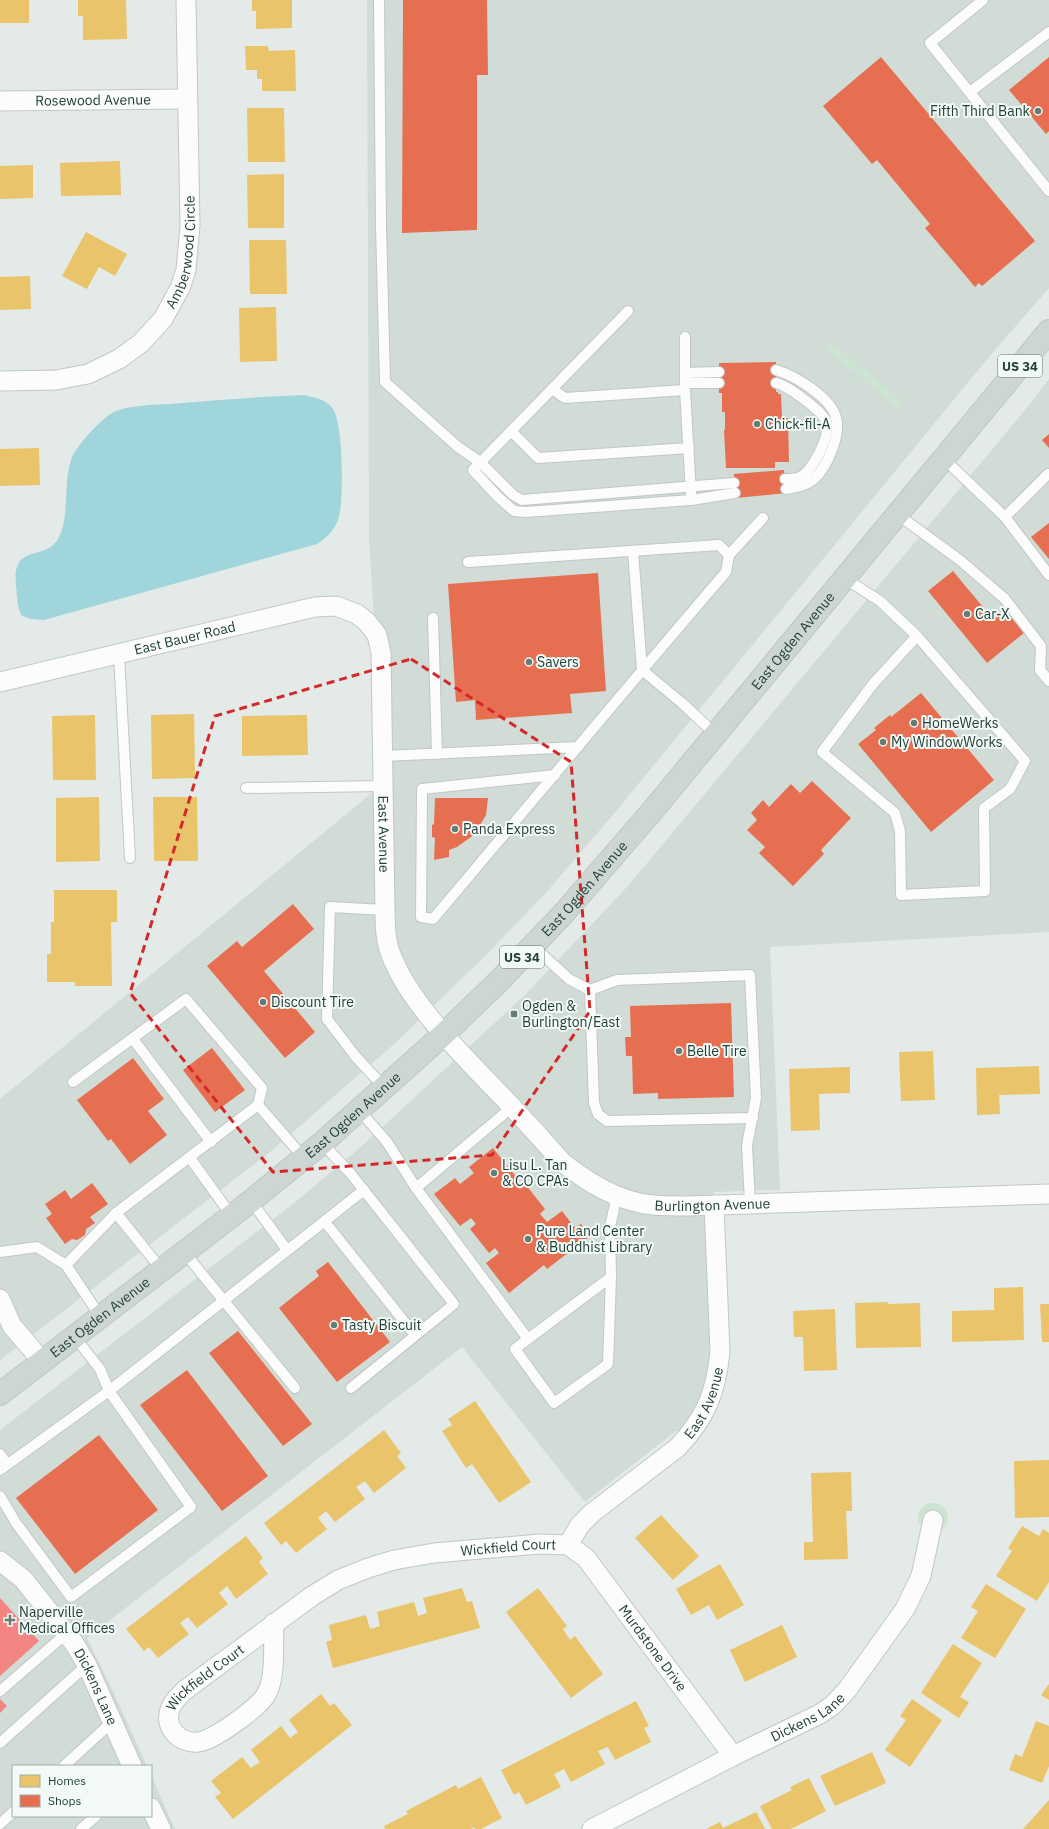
<svg xmlns="http://www.w3.org/2000/svg" width="1049" height="1829" viewBox="0 0 1049 1829" font-family="'IBM Plex Sans',sans-serif">
  <style>
    .built { fill: #d1dcd7 }
    .green { fill: #cce5d3 }
    .water { fill: #a1d5dc }
    .homes { fill: #e9c46a }
    .shops { fill: #e76f51 }
    .health { fill: #f28482 }
    .lines { fill: none; stroke-linecap: round; stroke-linejoin: round }
    .service-casing { stroke: #c1c7c4; stroke-width: 12 }
    .minor-casing { stroke: #c1c7c4; stroke-width: 21 }
    .primary-casing { stroke: #bcc7c3; stroke-width: 24 }
    .service { stroke: #fbfcfb; stroke-width: 10 }
    .minor { stroke: #fbfcfb; stroke-width: 19 }
    .primary { stroke: #cdd6d3; stroke-width: 22 }
    .marked { fill: none; stroke: #d62828; stroke-width: 3; stroke-dasharray: 8 5; stroke-linejoin: round }
    .poi-dot { fill: #657c75; stroke: #f2f9f6; stroke-width: 1.5 }
    .labels { text-anchor: middle; stroke-width: 4; stroke-linejoin: round; paint-order: stroke }
    .shield { fill: #f2f9f6; stroke: #5f7870; stroke-width: 1 }
    .shield-label { font-size: 13px; font-weight: bold; fill: #204037 }
    .street-label { font-size: 14px; fill: #204037; stroke: #f2f9f6 }
    .poi-label { font-size: 14px; fill: #204037; stroke: #f2f9f6; text-anchor: start }
  </style>
  <rect width="100%" height="100%" fill="#e4eae7"/>
  <!-- built -->
  <g class="built">
    <polygon points="367,0 1049,0 1049,288 993,352 617,810 544,895 483,958 392,1046 270,1152 0,1360 0,1099 379,787 374,617 369,539"/>
    <polygon points="1049,379 1049,932 770,947 780,1190 714,1192 719,1333 692,1430 676,1431 585,1502 462,1347 87,1638 114,1693 147,1766 13,1766 13,1816 151,1816 151,1775 175,1829 0,1829 0,1430 294,1203 363,1145 525,995 627,887 1021,415"/>
  </g>
  <!-- green -->
  <g class="green">
    <polygon points="828,344 833,344 902,401 903,404 900,407 895,406 827,349"/>
    <circle cx="933" cy="1518" r="15"/>
  </g>
  <!-- water -->
  <path class="water" d="M303,395C313,397 327,399 333,409C343,423 344,498 339,516C336,529 328,537 317,544L44,620L30,619L21,615C17,605 17,596 16,585C12,541 46,563 59,537C70,515 63,484 71,460C75,447 103,416 116,411C132,405 152,405 170,404C214,400 259,397 303,395Z"/>
  <!-- homes -->
  <g class="homes">
    <rect x="0" y="0" width="29" height="23"/>
    <polygon points="78,0 126,0 127,39 83,40 83,16 78,16"/>
    <polygon points="252,0 292,0 292,28 256,29 256,11 252,11"/>
    <polygon points="245,46 268,46 269,51 295,50 296,91 262,91 262,79 257,79 257,70 246,70"/>
    <polygon points="247,108 284,108 285,162 248,162"/>
    <polygon points="120,161 121,195 61,196 60,163"/>
    <polygon points="33,165 33,198 0,199 0,166"/>
    <polygon points="284,174 284,228 248,228 247,175"/>
    <polygon points="86,232 127,254 115,276 99,267 87,289 62,276"/>
    <polygon points="249,240 286,240 287,294 250,294"/>
    <polygon points="30,276 31,309 0,310 0,277"/>
    <polygon points="276,307 277,361 240,362 239,308"/>
    <polygon points="39,448 40,485 0,486 0,449"/>
    <polygon points="194,714 195,778 152,779 151,715"/>
    <polygon points="95,715 96,780 53,780 52,716"/>
    <polygon points="307,715 308,755 242,756 242,716"/>
    <polygon points="99,797 100,861 56,862 56,798"/>
    <polygon points="153,797 197,797 198,861 154,861"/>
    <polygon points="54,890 117,890 117,922 111,922 112,986 75,986 75,982 47,982 47,954 51,954 51,922 54,922"/>
    <polygon points="933,1051 935,1100 901,1101 899,1052"/>
    <polygon points="1039,1066 1040,1094 999,1095 1000,1114 977,1115 976,1068"/>
    <polygon points="850,1067 850,1093 819,1094 820,1130 791,1131 789,1069"/>
    <polygon points="1023,1287 1024,1340 952,1342 952,1311 994,1310 994,1288"/>
    <polygon points="888,1302 888,1304 920,1303 921,1347 856,1348 855,1303"/>
    <polygon points="1040,1304 1049,1304 1049,1342 1042,1342"/>
    <polygon points="835,1309 837,1370 804,1371 803,1337 794,1337 793,1311"/>
    <polygon points="475,1401 531,1482 499,1503 472,1464 466,1468 442,1431 452,1425 448,1419"/>
    <polygon points="384,1430 401,1453 397,1456 406,1468 374,1493 365,1481 356,1487 365,1499 335,1522 326,1511 318,1518 327,1529 296,1553 286,1541 281,1545 264,1523"/>
    <polygon points="1049,1460 1049,1517 1015,1518 1014,1461"/>
    <polygon points="851,1472 852,1511 846,1511 848,1559 804,1560 804,1542 813,1542 811,1473"/>
    <polygon points="661,1515 699,1556 673,1580 635,1538"/>
    <polygon points="1022,1526 1039,1536 1043,1529 1049,1533 1049,1582 1037,1601 996,1576 1012,1551 1008,1548"/>
    <polygon points="246,1536 263,1558 259,1562 268,1574 236,1599 227,1586 219,1593 228,1604 197,1628 188,1617 180,1623 189,1634 158,1658 149,1647 144,1651 126,1629"/>
    <polygon points="720,1564 744,1605 717,1620 709,1605 691,1615 676,1589"/>
    <polygon points="986,1584 1026,1609 995,1658 961,1638 978,1611 971,1607"/>
    <polygon points="462,1588 467,1602 472,1601 480,1628 333,1668 326,1642 332,1640 329,1625 366,1615 370,1629 380,1626 377,1612 414,1602 418,1616 427,1613 423,1598"/>
    <polygon points="538,1588 567,1626 563,1629 570,1640 575,1636 603,1674 571,1698 506,1612"/>
    <polygon points="782,1625 797,1657 745,1682 730,1650"/>
    <polygon points="953,1644 982,1663 960,1697 969,1702 959,1718 921,1693"/>
    <polygon points="1049,1684 1049,1700 1041,1695"/>
    <polygon points="321,1694 330,1706 334,1703 352,1725 233,1819 215,1797 221,1793 211,1781 242,1757 251,1768 260,1762 251,1750 281,1726 290,1738 298,1732 289,1720"/>
    <polygon points="912,1699 942,1720 910,1767 885,1750 906,1720 900,1716"/>
    <polygon points="636,1701 649,1726 644,1728 651,1742 615,1760 608,1747 598,1751 605,1764 571,1782 564,1769 554,1774 561,1787 526,1805 519,1792 514,1795 501,1770"/>
    <polygon points="1036,1721 1049,1726 1049,1766 1042,1783 1009,1770 1015,1754 1022,1757"/>
    <polygon points="872,1752 886,1783 835,1806 820,1776"/>
    <polygon points="481,1777 502,1818 481,1829 475,1829 475,1827 471,1829 385,1829 384,1826 408,1814 406,1811 456,1785 458,1789"/>
    <polygon points="809,1778 826,1811 791,1829 772,1829 760,1806 792,1790 790,1787"/>
    <polygon points="1049,1800 1049,1829 1023,1829"/>
    <polygon points="756,1812 765,1829 706,1829 720,1822 723,1828"/>
  </g>
  <!-- shops -->
  <g class="shops">
    <polygon points="403,0 487,0 488,75 477,75 477,230 402,233"/>
    <polygon points="881,57 1035,241 982,286 979,283 975,287 925,228 930,224 877,160 872,164 823,106"/>
    <polygon points="1049,57 1049,131 1046,134 1009,90"/>
    <polygon points="776,362 776,392 778,392 778,394 781,394 782,418 788,418 789,462 775,462 775,468 726,468 724,430 725,430 725,412 722,412 722,393 719,393 719,363"/>
    <polygon points="1049,434 1049,448 1042,440"/>
    <polygon points="784,470 786,493 736,498 734,474"/>
    <polygon points="1049,523 1049,559 1031,537"/>
    <polygon points="953,571 992,618 1004,609 1024,633 987,663 928,591"/>
    <polygon points="598,573 606,691 570,694 572,713 476,720 475,700 456,702 448,584"/>
    <polygon points="921,693 994,780 931,832 858,744 876,730 874,728 890,715 891,717"/>
    <polygon points="812,781 851,818 821,850 824,854 793,886 759,853 765,847 747,830 757,820 751,813 763,800 769,807 791,784 800,793"/>
    <polygon points="435,798 488,798 486,815 475,834 457,847 449,850 449,857 434,860 435,838 432,837 432,825 434,824"/>
    <polygon points="293,904 314,929 264,971 315,1032 285,1058 207,966 237,941 242,947"/>
    <polygon points="731,1003 734,1097 658,1099 658,1093 633,1094 632,1056 626,1056 625,1037 631,1037 630,1006"/>
    <polygon points="212,1048 245,1090 215,1112 183,1070"/>
    <polygon points="133,1058 164,1099 148,1111 167,1135 130,1164 111,1139 108,1141 77,1100"/>
    <polygon points="493,1148 517,1178 514,1180 520,1189 526,1185 545,1209 540,1214 547,1222 562,1211 575,1228 581,1224 590,1236 547,1269 544,1265 509,1293 486,1263 499,1253 495,1248 489,1253 470,1229 476,1224 471,1218 460,1226 434,1194 455,1178 460,1184 474,1173 469,1167"/>
    <polygon points="92,1183 108,1204 90,1217 95,1223 86,1229 85,1235 77,1240 72,1239 65,1244 46,1218 52,1214 45,1204 65,1190 71,1199"/>
    <polygon points="328,1262 390,1342 337,1382 279,1308 319,1276 316,1271"/>
    <polygon points="238,1331 312,1424 283,1446 209,1353"/>
    <polygon points="187,1370 268,1476 222,1511 140,1405"/>
    <polygon points="99,1435 158,1510 75,1574 16,1498"/>
  </g>
  <!-- health -->
  <g class="health">
    <polygon points="0,1598 39,1641 0,1676"/>
    <polygon points="0,1699 7,1706 0,1713"/>
  </g>
  <g class="lines">
    <defs>
      <g id="service">
        <polyline points="379,0 381,226 385,382 458,447 480,462 513,495 522,500 734,483"/>
        <polyline points="983,0 930,43 1049,191"/>
        <polyline points="970,92 1049,32"/>
        <polyline points="628,311 473,470 498,497 514,511 526,512 691,500 735,493"/>
        <polyline points="685,337 685,390 691,494"/>
        <path d="M776,370C795,376 831,397 836,418C841,435 827,467 814,479C806,486 796,487 786,489"/>
        <polyline points="685,373 719,372"/>
        <polyline points="685,383 719,383"/>
        <path d="M776,383C787,385 822,411 826,421C831,435 813,471 800,477C796,479 790,479 785,479"/>
        <polyline points="552,389 565,398 685,390"/>
        <polyline points="511,431 538,458 689,448"/>
        <polyline points="943,458 1005,517 1049,575"/>
        <polyline points="897,514 961,561 1005,599 1041,646 1040,670 1049,681"/>
        <polyline points="1005,517 1048,474"/>
        <polyline points="633,551 642,670 682,703 715,734"/>
        <polyline points="729,555 763,518"/>
        <path d="M468,562L719,545L729,555L726,572C627,687 531,803 433,919L421,917L422,789L555,775"/>
        <polyline points="844,578 880,601 917,636 1025,761 1010,789 984,808 985,891 901,895 900,831 895,813 822,752 873,684 917,636"/>
        <polyline points="433,618 437,754"/>
        <polyline points="119,655 130,858"/>
        <polyline points="383,756 578,747"/>
        <polyline points="246,788 383,786"/>
        <polyline points="533,946 569,979 590,990 617,980 750,975 756,1098 747,1145 750,1203"/>
        <polyline points="590,990 594,1103 598,1114 607,1121 753,1118"/>
        <polyline points="133,1039 211,1142"/>
        <polyline points="73,1082 186,999 262,1088 258,1105"/>
        <polyline points="384,1087 356,1057 327,1019 330,907 385,910"/>
        <polyline points="359,1110 387,1142 416,1188 528,1339 611,1277 610,1227 617,1195"/>
        <polyline points="322,1143 351,1174 454,1304 351,1388"/>
        <polyline points="190,1158 231,1215"/>
        <polyline points="416,1188 512,1107"/>
        <polyline points="251,1201 287,1250"/>
        <polyline points="116,1213 161,1269"/>
        <polyline points="325,1222 415,1335"/>
        <polyline points="0,1252 37,1247 66,1265 100,1316"/>
        <polyline points="184,1252 295,1388"/>
        <polyline points="66,1265 116,1213 258,1105 304,1158"/>
        <polyline points="74,1336 100,1369 109,1391 364,1190"/>
        <polyline points="528,1339 515,1349 554,1403 608,1364 611,1277"/>
        <polyline points="0,1454 7,1464"/>
        <polyline points="0,1470 109,1391 191,1507 71,1597 16,1523 0,1496"/>
        <polyline points="0,1691 67,1633"/>
        <polyline points="0,1743 87,1665"/>
        <polyline points="64,1766 112,1722"/>
        <polyline points="0,1824 13,1812"/>
        <polyline points="81,1829 96,1816"/>
      </g>
      <g id="minor">
        <path id="s1" d="M0,101L186,99"/>
        <path id="s2" d="M0,381L56,380L88,374L119,359L141,343L163,319L180,288L186,270L190,226L186,0"/>
        <path id="s3" d="M0,682L315,607L336,606L357,614L367,622L377,635L381,653L385,910C385,923 385,938 390,952C407,1000 459,1052 495,1089C518,1113 541,1138 563,1163C589,1183 619,1202 653,1205C665,1206 678,1206 690,1206L1049,1194"/>
        <polyline points="0,1299 12,1326 42,1361"/>
        <path id="s4" d="M568,1545L580,1525L592,1513L677,1448C706,1418 716,1392 720,1352L714,1205"/>
        <path id="s5" d="M0,1561L23,1579L74,1643L87,1665L132,1766"/>
        <path id="s6" d="M274,1623C273,1643 276,1676 267,1693C260,1707 213,1741 198,1742C179,1744 162,1726 171,1707C174,1700 180,1695 185,1690L312,1596L338,1580L368,1568L394,1560L434,1553L540,1544L568,1545L586,1558L733,1756"/>
        <polyline points="151,1808 161,1829"/>
        <path id="s7" d="M592,1829L733,1756L820,1714L833,1705L847,1690L905,1609L921,1576L933,1520"/>
      </g>
      <g id="primary">
        <path id="s8" d="M0,1394L251,1201L322,1143L444,1034L498,982L564,913L653,810L1049,331"/>
      </g>
    </defs>
    <!-- service casing -->
    <use href="#service" class="service-casing"/>
    <!-- minor casing -->
    <use href="#minor" class="minor-casing"/>
    <!-- primary casing -->
    <use href="#primary" class="primary-casing"/>
    <!-- service -->
    <use href="#service" class="service"/>
    <!-- minor -->
    <use href="#minor" class="minor"/>
    <!-- primary -->
    <use href="#primary" class="primary"/>
  </g>
  <!-- marked area -->
  <path class="marked" d="M411,659L571,762L590,1011L492,1155L273,1172L130,993L215,716Z"/>
  <!-- markers -->
  <g class="poi-dot">
    <circle cx="1038" cy="111" r="4"/>
    <circle cx="757" cy="424" r="4"/>
    <circle cx="967" cy="614" r="4"/>
    <circle cx="529" cy="662" r="4"/>
    <circle cx="914" cy="723" r="4"/>
    <circle cx="883" cy="742" r="4"/>
    <circle cx="455" cy="829" r="4"/>
    <circle cx="263" cy="1002" r="4"/>
    <rect x="510" y="1010" width="8" height="8" rx="2"/>
    <circle cx="679" cy="1051" r="4"/>
    <circle cx="494" cy="1173" r="4"/>
    <circle cx="528" cy="1239" r="4"/>
    <circle cx="334" cy="1325" r="4"/>
    <path d="M8 1614h4v4h4v4h-4v4h-4v-4h-4v-4h4z"/>
  </g>
  <g class="labels">
    <!-- shield labels -->
    <g class="shield">
      <rect x="998" y="355" width="44" height="22" rx="3"/>
      <rect x="500" y="946" width="44" height="22" rx="3"/>
    </g>
    <g class="shield-label">
      <text x="1020" y="371">US 34</text>
      <text x="522" y="962">US 34</text>
    </g>
    <!-- street labels -->
    <g class="street-label">
      <text dy="5" stroke="none"><textPath href="#s1" startOffset="93">Rosewood Avenue</textPath></text>
      <text dy="5" stroke="none"><textPath href="#s2" startOffset="254">Amberwood Circle</textPath></text>
      <text dy="5" stroke="none"><textPath href="#s3" startOffset="190">East Bauer Road</textPath></text>
      <text dy="5" stroke="none"><textPath href="#s8" startOffset="1098">East Ogden Avenue</textPath></text>
      <text dy="5" stroke="none"><textPath href="#s3" startOffset="596">East Avenue</textPath></text>
      <text dy="5" stroke="none"><textPath href="#s8" startOffset="774">East Ogden Avenue</textPath></text>
      <text dy="5" stroke="none"><textPath href="#s8" startOffset="450">East Ogden Avenue</textPath></text>
      <text dy="5" stroke="none"><textPath href="#s3" startOffset="1149">Burlington Avenue</textPath></text>
      <text dy="5" stroke="none"><textPath href="#s8" startOffset="126">East Ogden Avenue</textPath></text>
      <text dy="5" stroke="none"><textPath href="#s4" startOffset="201">East Avenue</textPath></text>
      <text dy="5" stroke="none"><textPath href="#s6" startOffset="596">Wickfield Court</textPath></text>
      <text dy="5" stroke="none"><textPath href="#s6" startOffset="790">Murdstone Drive</textPath></text>
      <text dy="5" stroke="none"><textPath href="#s6" startOffset="256">Wickfield Court</textPath></text>
      <text dy="5" stroke="none"><textPath href="#s5" startOffset="160">Dickens Lane</textPath></text>
      <text dy="5" stroke="none"><textPath href="#s7" startOffset="243">Dickens Lane</textPath></text>
    </g>
    <!-- poi labels -->
    <g class="poi-label">
      <text x="1030" y="116" text-anchor="end">Fifth Third Bank</text>
      <text x="765" y="429">Chick-fil-A</text>
      <text x="975" y="619">Car-X</text>
      <text x="537" y="667">Savers</text>
      <text x="922" y="728">HomeWerks</text>
      <text x="891" y="747">My WindowWorks</text>
      <text x="463" y="834">Panda Express</text>
      <text x="271" y="1007">Discount Tire</text>
      <text x="522" y="1011">Ogden &amp;<tspan x="522" dy="16">Burlington/East</tspan></text>
      <text x="687" y="1056">Belle Tire</text>
      <text x="502" y="1170">Lisu L. Tan<tspan x="502" dy="16">&amp; CO CPAs</tspan></text>
      <text x="536" y="1236">Pure Land Center<tspan x="536" dy="16">&amp; Buddhist Library</tspan></text>
      <text x="342" y="1330">Tasty Biscuit</text>
      <text x="19" y="1617">Naperville<tspan x="19" dy="16">Medical Offices</tspan></text>
    </g>
  </g>
  <!-- legend -->
  <rect x="12" y="1765" width="140" height="52" fill="#f2f9f6" stroke="#9eafaa"/>
  <rect x="20" y="1775" width="20" height="12" fill="#e9c46a" stroke="#9eafaa"/>
  <text x="48" y="1785" font-size="12" fill="#204037">Homes</text>
  <rect x="20" y="1795" width="20" height="12" fill="#e76f51" stroke="#9eafaa"/>
  <text x="48" y="1805" font-size="12" fill="#204037">Shops</text>
</svg>
